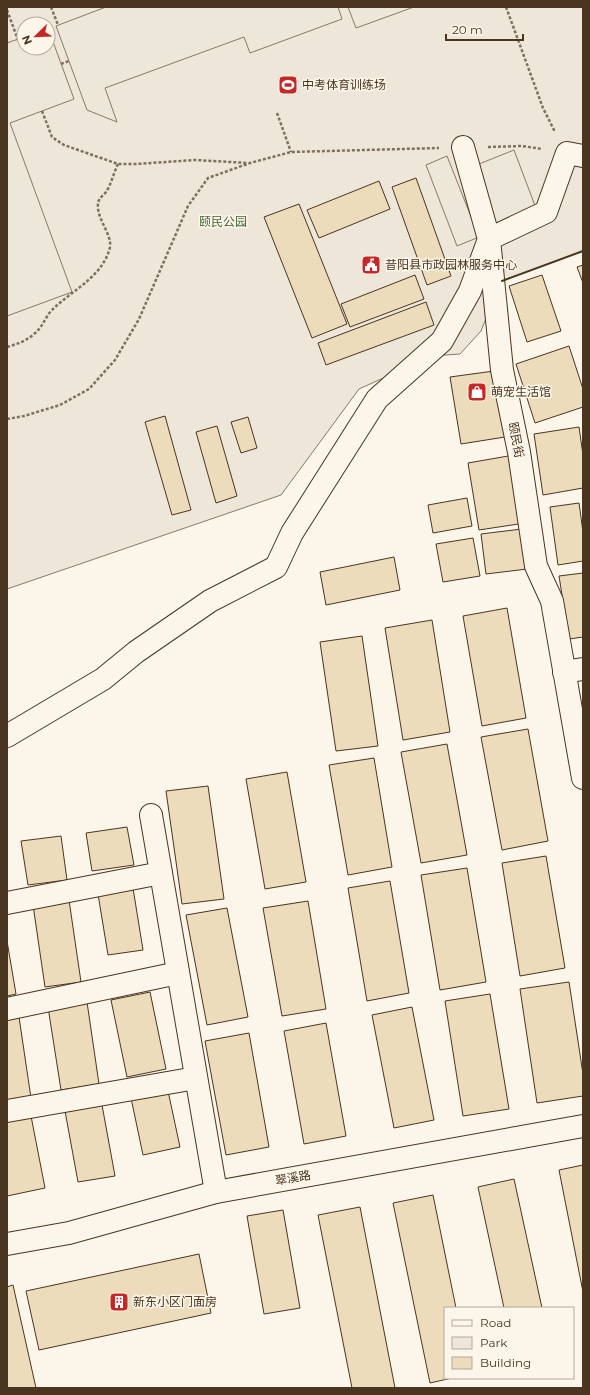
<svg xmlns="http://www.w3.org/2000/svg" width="590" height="1395" viewBox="0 0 590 1395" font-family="Montserrat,'Noto Sans SC',sans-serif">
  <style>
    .green { fill: #ede6d9; stroke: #887966; fill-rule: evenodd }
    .parking { fill: #ede7d9; stroke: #887966 }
    .building { fill: #ecdcbc; stroke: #4a3520 }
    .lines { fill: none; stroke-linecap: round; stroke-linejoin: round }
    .minor-casing { stroke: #4a3520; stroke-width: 24 }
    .tertiary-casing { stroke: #4a3520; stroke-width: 24 }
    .path { stroke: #7f6f5c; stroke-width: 2.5; stroke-dasharray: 3 2; stroke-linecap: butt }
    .minor { stroke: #fbf6e9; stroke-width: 22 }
    .tertiary { stroke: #fbf6e9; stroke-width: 22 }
    .wall { stroke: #4a3520; stroke-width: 2 }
    .labels { text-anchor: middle; stroke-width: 3; stroke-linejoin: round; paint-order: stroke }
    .poi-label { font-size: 12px; fill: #4a3520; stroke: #fbf6e9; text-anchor: start }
    .park-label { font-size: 12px; fill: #436837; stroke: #fbf6e9 }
    .street-label { font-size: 12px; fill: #4a3520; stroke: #fbf6e9 }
  </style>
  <rect width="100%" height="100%" fill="#fbf6e9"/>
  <!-- green -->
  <path class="green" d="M7,7H583V251L501,281L481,331L460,354L432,356L359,389L281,495L7,589ZM24,24H48V48H24Z"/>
  <!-- parking -->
  <g class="parking">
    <polygon points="106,7 338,7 342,19 250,53 244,37 105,88 117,122 87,110 56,26"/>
    <polygon points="348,7 414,7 356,28"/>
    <polygon points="48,28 74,99 10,123 72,292 7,316 7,43 24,37 24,48 48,48"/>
    <polygon points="514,150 537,211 497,226 474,166"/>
    <polygon points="447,156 479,237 457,246 426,165"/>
  </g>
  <!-- building -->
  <g class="building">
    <polygon points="416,178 451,276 427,285 392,187"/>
    <polygon points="379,181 390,209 319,238 307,210"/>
    <polygon points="299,204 347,324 312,338 264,217"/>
    <polygon points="583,265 583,283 577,267"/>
    <polygon points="415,275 424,299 350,327 341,304"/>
    <polygon points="542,275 561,331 527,342 509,286"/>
    <polygon points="426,302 434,325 326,365 318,343"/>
    <polygon points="569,346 583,389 583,407 535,423 516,364"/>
    <polygon points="494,371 505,437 461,444 450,377"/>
    <polygon points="165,416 191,510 172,515 145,422"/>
    <polygon points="248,417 257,448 241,453 231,422"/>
    <polygon points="217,426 237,496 216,503 196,432"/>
    <polygon points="579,427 583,455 583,488 543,495 534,434"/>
    <polygon points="514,455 525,523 479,530 468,463"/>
    <polygon points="467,498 472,526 433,533 428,505"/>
    <polygon points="579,503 583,532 583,561 558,565 550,507"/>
    <polygon points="522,529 527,569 486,574 481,534"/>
    <polygon points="473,538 480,576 443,582 436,544"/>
    <polygon points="394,557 400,590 326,605 320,572"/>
    <polygon points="583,573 583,637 569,639 559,576"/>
    <polygon points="507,608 526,718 482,726 463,616"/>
    <polygon points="432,620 450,732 403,740 385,628"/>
    <polygon points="362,636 378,746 336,751 320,642"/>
    <polygon points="528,729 548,841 502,850 481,737"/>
    <polygon points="447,744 467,855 421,863 401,752"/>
    <polygon points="374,758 392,867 348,875 329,765"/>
    <polygon points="287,772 306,882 265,889 246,779"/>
    <polygon points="208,786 224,899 182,904 166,791"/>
    <polygon points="127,827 134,865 92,871 86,833"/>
    <polygon points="61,836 67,880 28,885 21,841"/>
    <polygon points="546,856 565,968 520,976 502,863"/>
    <polygon points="467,868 486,982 440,990 421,875"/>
    <polygon points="390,881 409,993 367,1001 348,888"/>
    <polygon points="132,882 143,950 108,955 97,888"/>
    <polygon points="69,900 81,982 45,987 33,905"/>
    <polygon points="308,901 326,1009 282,1016 263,908"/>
    <polygon points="227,908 248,1017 207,1025 186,915"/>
    <polygon points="7,941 16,994 7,996"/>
    <polygon points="569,982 583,1074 583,1096 537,1103 520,989"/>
    <polygon points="150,992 166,1069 127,1077 111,1000"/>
    <polygon points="490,994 509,1109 463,1116 445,1001"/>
    <polygon points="87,1002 99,1084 61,1090 48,1007"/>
    <polygon points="412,1007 434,1120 394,1128 372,1015"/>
    <polygon points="19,1017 31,1098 7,1102 7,1019"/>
    <polygon points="326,1023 346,1136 304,1144 284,1031"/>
    <polygon points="249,1033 269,1147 226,1155 205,1041"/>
    <polygon points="168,1091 180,1147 143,1155 131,1098"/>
    <polygon points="102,1105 115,1176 78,1182 65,1111"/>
    <polygon points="31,1116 45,1188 7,1196 7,1120"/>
    <polygon points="583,1165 583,1292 559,1170"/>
    <polygon points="514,1179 542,1308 504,1308 478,1187"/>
    <polygon points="433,1195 456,1308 445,1308 445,1378 452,1378 430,1383 393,1203"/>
    <polygon points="360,1207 395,1388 352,1388 318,1215"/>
    <polygon points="283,1210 300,1308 264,1314 247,1216"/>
    <polygon points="199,1254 211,1313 39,1350 26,1291"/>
    <polygon points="13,1285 36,1388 7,1388 7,1287"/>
  </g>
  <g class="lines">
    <defs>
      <g id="minor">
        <polyline points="564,672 583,669"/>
        <polyline points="7,736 103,679 136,652 210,601 276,567 292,533 377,399 442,341 470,291 489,239 463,147"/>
        <polyline points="151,815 216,1192"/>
        <polyline points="7,903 161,873"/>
        <polyline points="7,1009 178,973"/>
        <polyline points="7,1111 196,1078"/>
      </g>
      <g id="tertiary">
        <polyline points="583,156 567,153 546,212 489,239 502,370 519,452 536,566 552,601 583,778"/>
        <polyline points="7,1244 69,1233 216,1192 583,1126"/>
      </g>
    </defs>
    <!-- minor casing -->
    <use href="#minor" class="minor-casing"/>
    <!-- tertiary casing -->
    <use href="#tertiary" class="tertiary-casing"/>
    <!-- path -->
    <g class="path">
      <polyline points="51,7 58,25"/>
      <polyline points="506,7 543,108 555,132"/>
      <polyline points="7,10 18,40"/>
      <polyline points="61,64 69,61"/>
      <polyline points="42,111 52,137 64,145 118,164 136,164 195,160 248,163"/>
      <polyline points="277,113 291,152"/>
      <polyline points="488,147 522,146 542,149"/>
      <path d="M7,347C17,344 26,341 34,334C43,327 45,317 52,310C72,290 103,277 110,247C112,235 98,220 98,207C97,199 102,197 106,192C111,185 114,172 118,164"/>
      <polyline points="7,419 24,416 60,405 89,389 115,360 139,319 188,206 208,178 250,163 291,152 439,148"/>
    </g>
    <!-- minor -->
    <use href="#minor" class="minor"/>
    <!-- tertiary -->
    <use href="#tertiary" class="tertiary"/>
    <!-- wall -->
    <polyline class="wall" points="502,281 583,251"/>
  </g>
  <!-- icons -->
  <defs>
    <symbol id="stadium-square" viewBox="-11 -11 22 22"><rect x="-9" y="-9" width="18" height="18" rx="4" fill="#c62828" stroke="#fbf6e9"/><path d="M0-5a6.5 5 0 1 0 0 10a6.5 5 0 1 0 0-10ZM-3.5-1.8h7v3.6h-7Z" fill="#fff"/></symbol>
    <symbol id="civic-square" viewBox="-11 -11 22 22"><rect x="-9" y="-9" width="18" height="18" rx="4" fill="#c62828" stroke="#fbf6e9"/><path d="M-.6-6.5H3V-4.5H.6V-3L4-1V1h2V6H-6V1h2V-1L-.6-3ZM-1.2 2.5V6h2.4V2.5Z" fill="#fff"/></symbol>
    <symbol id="shop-square" viewBox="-11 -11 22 22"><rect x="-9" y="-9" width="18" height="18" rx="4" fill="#c62828" stroke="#fbf6e9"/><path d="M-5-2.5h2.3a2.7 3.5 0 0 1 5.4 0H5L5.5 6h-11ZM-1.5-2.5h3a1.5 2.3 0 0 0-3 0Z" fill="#fff"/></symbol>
    <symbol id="building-square" viewBox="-11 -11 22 22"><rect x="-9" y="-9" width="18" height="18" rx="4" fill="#c62828" stroke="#fbf6e9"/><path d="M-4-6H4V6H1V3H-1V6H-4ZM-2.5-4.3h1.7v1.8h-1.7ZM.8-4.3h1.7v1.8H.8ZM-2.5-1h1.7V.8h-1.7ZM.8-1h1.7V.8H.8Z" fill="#fff"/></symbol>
  </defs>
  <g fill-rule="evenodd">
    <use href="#stadium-square" x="277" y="74" width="22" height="22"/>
    <use href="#civic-square" x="360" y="254" width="22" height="22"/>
    <use href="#shop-square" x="466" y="381" width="22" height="22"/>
    <use href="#building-square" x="108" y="1291" width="22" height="22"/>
  </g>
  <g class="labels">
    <!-- poi labels -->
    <g class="poi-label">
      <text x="302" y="89">中考体育训练场</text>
      <text x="385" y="269">昔阳县市政园林服务中心</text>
      <text x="491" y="396">萌宠生活馆</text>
      <text x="133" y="1306">新东小区门面房</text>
    </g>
    <!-- park labels -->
    <g class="park-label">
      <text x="223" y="226">颐民公园</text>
    </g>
    <!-- street labels -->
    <g class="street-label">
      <text transform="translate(516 440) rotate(79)" y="4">颐民街</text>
      <text transform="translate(293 1178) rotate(-10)" y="4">翠溪路</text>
    </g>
  </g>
  <!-- border -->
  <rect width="590" height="1395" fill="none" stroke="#4a3520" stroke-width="16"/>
  <!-- legend -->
  <rect x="444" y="1307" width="130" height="72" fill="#fbf6e9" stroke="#b4a999"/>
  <rect x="452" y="1320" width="20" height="6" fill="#fbf6e9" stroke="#b4a999"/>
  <text x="480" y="1327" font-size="12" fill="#4a3520">Road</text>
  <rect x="452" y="1337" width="20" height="12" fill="#ede6d9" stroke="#b4a999"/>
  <text x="480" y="1347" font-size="12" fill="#4a3520">Park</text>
  <rect x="452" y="1357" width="20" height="12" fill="#ecdcbc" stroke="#b4a999"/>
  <text x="480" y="1367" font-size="12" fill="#4a3520">Building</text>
  <!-- north arrow -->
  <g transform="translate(36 36) rotate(247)"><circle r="19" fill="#fbf6e9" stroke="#b4a999"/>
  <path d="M0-3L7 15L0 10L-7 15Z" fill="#c62828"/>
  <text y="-6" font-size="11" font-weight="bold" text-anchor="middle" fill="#4a3520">N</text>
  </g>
  <!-- scale -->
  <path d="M446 34v6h77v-6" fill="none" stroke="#4a3520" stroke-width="2"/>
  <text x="452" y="34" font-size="12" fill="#4a3520" stroke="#fbf6e9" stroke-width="3" paint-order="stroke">20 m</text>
</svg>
